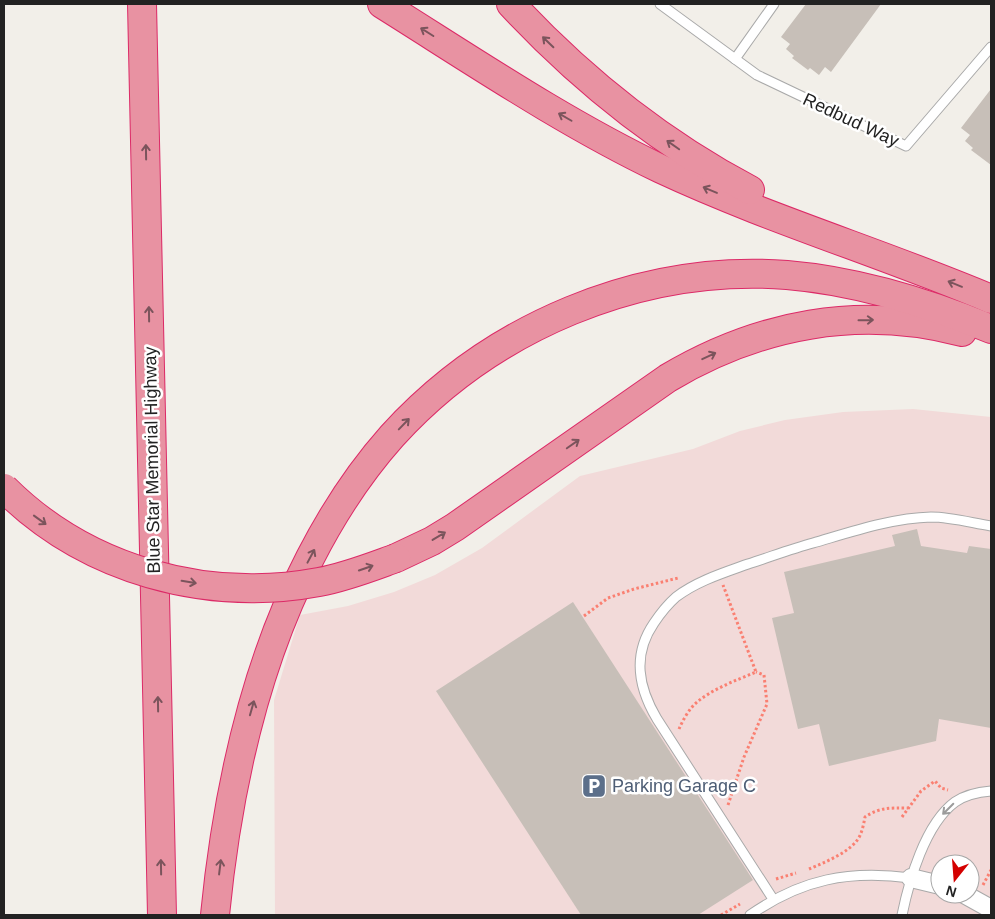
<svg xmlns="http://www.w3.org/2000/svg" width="995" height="919" viewBox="0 0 995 919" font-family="Arial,sans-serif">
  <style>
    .commercial { fill: #f2dad9; fill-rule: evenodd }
    .building { fill: #c7bfb8 }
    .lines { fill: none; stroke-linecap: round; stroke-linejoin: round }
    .lane-casing { stroke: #a9a9a9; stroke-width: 11 }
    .street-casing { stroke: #a9a9a9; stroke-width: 20 }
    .highway-casing { stroke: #dc2a67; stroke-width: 30 }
    .path { stroke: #fa8072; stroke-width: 3; stroke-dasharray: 2.5 2.5; stroke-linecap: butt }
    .lane { stroke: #fff; stroke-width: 9 }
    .street { stroke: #fff; stroke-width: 18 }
    .highway { stroke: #e892a2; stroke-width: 28 }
    .highway-bridge-casing { stroke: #dc2a67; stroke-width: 30; stroke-linecap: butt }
    .highway-bridge { stroke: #e892a2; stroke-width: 28 }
    .oneway { stroke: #7b545c }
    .oneway2 { stroke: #9c9c9c }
    .labels { text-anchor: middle; stroke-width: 5; stroke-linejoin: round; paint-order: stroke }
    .street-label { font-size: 18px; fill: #222; stroke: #fff }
    .service-label { font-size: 18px; fill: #4e5e75; stroke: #fff; text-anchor: start }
  </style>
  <rect width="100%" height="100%" fill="#f2efe9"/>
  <!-- commercial -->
  <path class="commercial" d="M913,409L991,417V915H275L274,700L300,615L348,606L394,592L435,575L482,548L580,476L693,449L740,431L785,420L843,412ZM940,864H970V894H940Z"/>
  <!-- building -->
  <g class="building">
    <polygon points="806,4 881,4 831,72 825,67 819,75 810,68 808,70 792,58 794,56 786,49 790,44 781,37"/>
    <polygon points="991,89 991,165 971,150 973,148 965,141 970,135 961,128"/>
    <polygon points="917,529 921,546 967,553 969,546 991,549 991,728 939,719 936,741 829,766 819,724 798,729 772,618 794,613 784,572 895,546 892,535"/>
    <polygon points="573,602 753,880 698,915 581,915 436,691"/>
  </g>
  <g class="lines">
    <defs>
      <g id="lane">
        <polyline points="660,4 757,75 906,146 991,47"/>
        <polyline points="735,59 774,4"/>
        <path d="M773,899L657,719C638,687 632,655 654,623C660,614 667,605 676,597C697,581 723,573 748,564C770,557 791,549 813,543C851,532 892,518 931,517C951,517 972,523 991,526"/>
        <path d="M750,915C802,879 848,870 911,878"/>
        <path d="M902,915C909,881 925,824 955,802C965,795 979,792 991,791"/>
      </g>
      <g id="street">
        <polyline points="911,878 940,885"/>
        <polyline points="964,894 991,909"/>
      </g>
      <g id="highway">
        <polyline points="142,4 162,915"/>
        <path d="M382,4C473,61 563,122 661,169C768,219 882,253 991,299"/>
        <path d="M511,4C580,78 661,143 750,190"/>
        <path d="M396,558L432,541L455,527L668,378C759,324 859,305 962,332"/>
        <path d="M215,915C227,793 253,668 310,558C332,515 359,473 392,436C491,327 639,264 787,275C858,281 926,302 991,329"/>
      </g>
    </defs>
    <!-- lane casing -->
    <use href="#lane" class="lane-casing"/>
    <!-- street casing -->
    <use href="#street" class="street-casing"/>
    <!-- highway casing -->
    <use href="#highway" class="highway-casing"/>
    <!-- path -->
    <g class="path">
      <polyline points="584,616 608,598 634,589 678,578"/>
      <path d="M679,729C683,720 689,709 696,703C712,689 737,680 756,672L723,585"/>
      <polyline points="728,805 744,757 767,704 764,675 756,672"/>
      <polyline points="902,817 921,791 935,781 941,788 948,790"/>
      <path d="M809,869C825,862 855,851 861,833C863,828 864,822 865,817C880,807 890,808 908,808"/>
      <polyline points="776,879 796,873"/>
      <polyline points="983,885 991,870"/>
      <polyline points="721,915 740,904"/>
    </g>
    <!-- lane -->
    <use href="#lane" class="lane"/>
    <!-- street -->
    <use href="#street" class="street"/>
    <!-- highway -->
    <use href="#highway" class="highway"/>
    <defs>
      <path id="highway-bridge" d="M4,488C86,570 206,603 319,582C346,577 371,567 396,558"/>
    </defs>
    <!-- highway-bridge casing -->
    <use href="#highway-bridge" class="highway-bridge-casing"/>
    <!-- highway-bridge -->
    <use href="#highway-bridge" class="highway-bridge"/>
  </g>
  <!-- one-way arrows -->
  <defs><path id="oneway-shaft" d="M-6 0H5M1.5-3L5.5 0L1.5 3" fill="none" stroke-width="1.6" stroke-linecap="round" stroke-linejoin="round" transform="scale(1.25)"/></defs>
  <g class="oneway">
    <use href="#oneway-shaft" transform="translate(427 32) rotate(-148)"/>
    <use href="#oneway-shaft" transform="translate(548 42) rotate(-136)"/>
    <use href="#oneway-shaft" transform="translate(565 117) rotate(-150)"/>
    <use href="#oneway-shaft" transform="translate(673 145) rotate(-145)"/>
    <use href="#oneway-shaft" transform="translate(146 152) rotate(-91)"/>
    <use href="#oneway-shaft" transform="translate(710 190) rotate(-157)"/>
    <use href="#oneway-shaft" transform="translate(955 284) rotate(-158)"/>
    <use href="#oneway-shaft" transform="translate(149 314) rotate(-91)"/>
    <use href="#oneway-shaft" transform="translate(866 320) rotate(-1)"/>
    <use href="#oneway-shaft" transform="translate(709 356) rotate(-25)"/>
    <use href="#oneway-shaft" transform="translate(404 424) rotate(-46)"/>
    <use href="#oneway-shaft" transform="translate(573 444) rotate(-35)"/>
    <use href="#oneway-shaft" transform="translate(40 520) rotate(36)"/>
    <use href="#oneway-shaft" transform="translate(439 536) rotate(-31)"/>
    <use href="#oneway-shaft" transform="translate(311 556) rotate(-62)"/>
    <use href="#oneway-shaft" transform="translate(366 568) rotate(-19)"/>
    <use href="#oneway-shaft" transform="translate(189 582) rotate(9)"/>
    <use href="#oneway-shaft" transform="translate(158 704) rotate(-91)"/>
    <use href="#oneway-shaft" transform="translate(252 708) rotate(-74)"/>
    <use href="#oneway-shaft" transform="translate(161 867) rotate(-91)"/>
    <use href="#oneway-shaft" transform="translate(220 867) rotate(-83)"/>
  </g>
  <use class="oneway2" href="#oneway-shaft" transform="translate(948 809) rotate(135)"/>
  <!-- icons -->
  <defs>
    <symbol id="parking-square" viewBox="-11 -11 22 22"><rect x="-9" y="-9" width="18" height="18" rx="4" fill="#5c6f8a" stroke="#fff"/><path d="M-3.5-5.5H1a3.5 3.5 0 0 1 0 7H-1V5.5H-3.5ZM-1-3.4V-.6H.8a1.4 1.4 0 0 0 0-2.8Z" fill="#fff"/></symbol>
  </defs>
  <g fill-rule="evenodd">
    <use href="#parking-square" x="580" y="772" width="28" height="28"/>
  </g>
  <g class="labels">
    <!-- street labels -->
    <g class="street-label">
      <text transform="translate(851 120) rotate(25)" y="6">Redbud Way</text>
      <text transform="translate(152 460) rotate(-91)" y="6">Blue Star Memorial Highway</text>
    </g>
    <!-- service labels -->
    <g class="service-label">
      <text x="612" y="792">Parking Garage C</text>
    </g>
  </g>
  <!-- border -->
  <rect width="995" height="919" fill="none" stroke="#222222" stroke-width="10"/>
  <!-- north arrow -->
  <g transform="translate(955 879) rotate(197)"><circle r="24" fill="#ffffff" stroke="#a7a7a7"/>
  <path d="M0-4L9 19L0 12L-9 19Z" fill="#d40000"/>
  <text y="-8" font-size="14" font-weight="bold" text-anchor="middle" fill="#222222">N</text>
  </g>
</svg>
